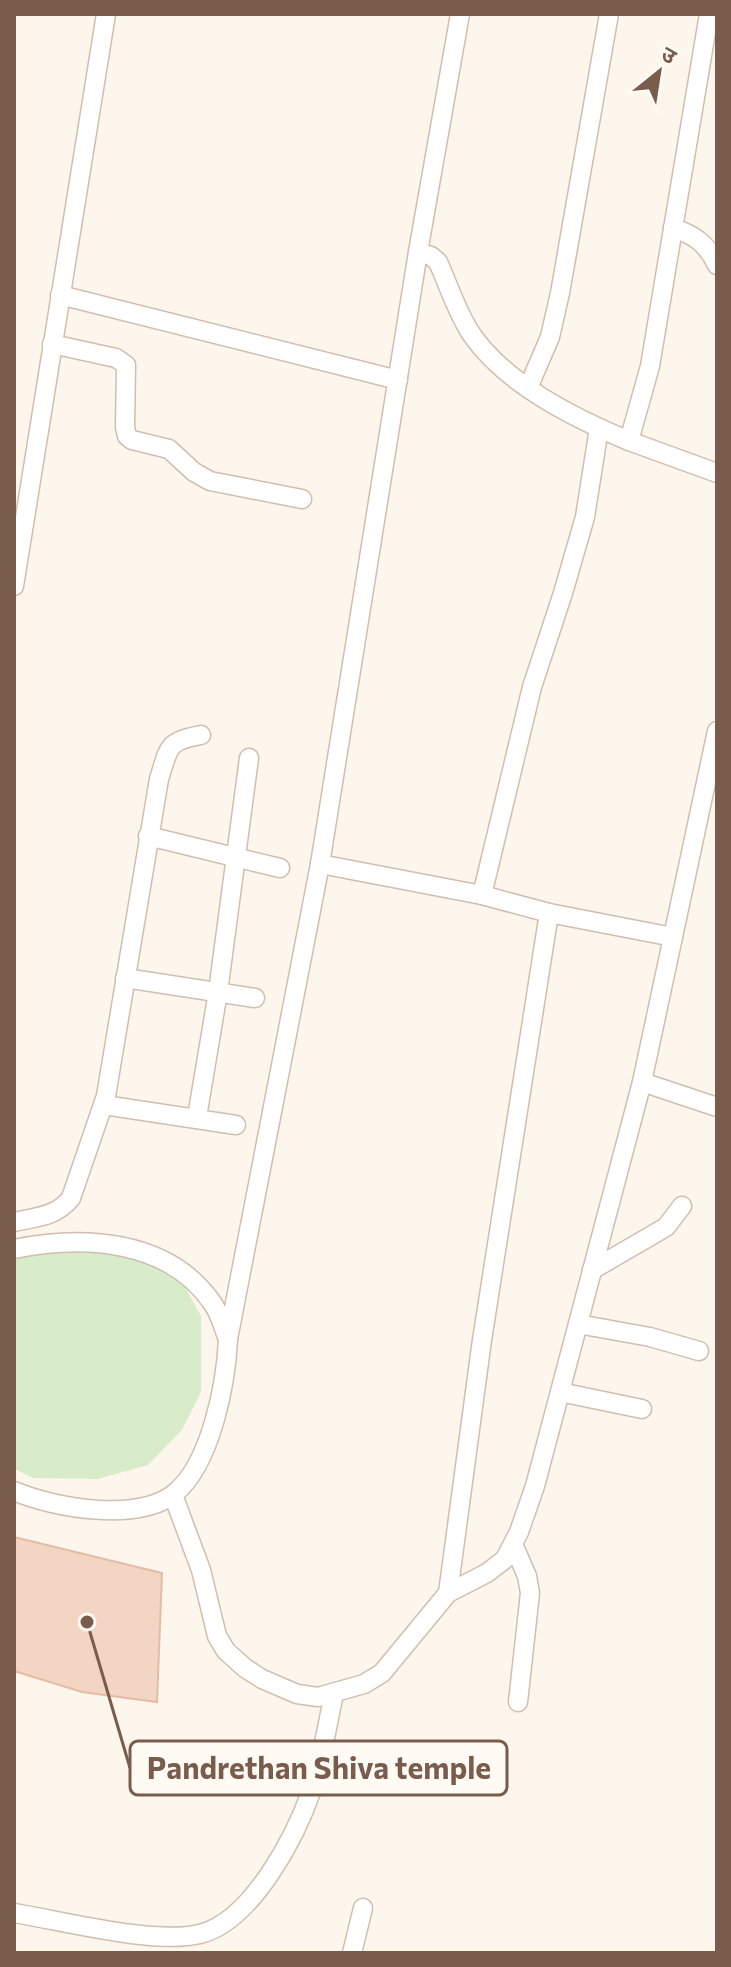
<svg xmlns="http://www.w3.org/2000/svg" width="731" height="1967" viewBox="0 0 731 1967" font-family="Commissioner,'Noto Sans Devanagari',sans-serif">
  <style>
    .green { fill: #d8ecc9 }
    .building { fill: #f3d5c3; stroke: #e6bba3; stroke-width: 2 }
    .lines { fill: none; stroke-linecap: round; stroke-linejoin: round }
    .minor-casing { stroke: #d1beb0; stroke-width: 21 }
    .minor { stroke: #fff; stroke-width: 18 }
    .leader { fill: none; stroke: #7a5c4d; stroke-width: 3 }
    .callout-dot { fill: #7a5c4d; stroke: #fffaf3; stroke-width: 3 }
    .callout { fill: #fffaf3; stroke: #7a5c4d; stroke-width: 3 }
    .callout-label { font-size: 30px; text-anchor: middle; font-weight: bold; fill: #7a5c4d }
  </style>
  <rect width="100%" height="100%" fill="#fdf6ec"/>
  <!-- green -->
  <polygon class="green" points="46,1250 129,1252 180,1278 201,1316 201,1392 182,1430 148,1465 98,1479 34,1478 14,1469 14,1256"/>
  <!-- building -->
  <polygon class="building" points="14,1537 162,1573 157,1702 82,1692 14,1671"/>
  <g class="lines">
    <defs>
      <g id="minor">
        <path d="M673,228C695,235 707,244 717,265"/>
        <path d="M418,252L431,256L438,262C449,286 457,313 472,335C507,385 574,418 629,441L650,366L709,14"/>
        <polyline points="60,295 398,380"/>
        <polyline points="52,344 116,358 126,365 125,427 127,436 132,440 169,449 194,472 210,481 302,499"/>
        <polyline points="528,388 550,337 560,293 609,14"/>
        <polyline points="629,441 717,473"/>
        <polyline points="14,586 106,14"/>
        <polyline points="148,836 280,868"/>
        <polyline points="320,864 482,895 549,913 673,937"/>
        <polyline points="482,895 532,687 563,593 585,517 599,428"/>
        <polyline points="125,978 255,998"/>
        <polyline points="642,1082 717,1107"/>
        <polyline points="104,1105 236,1125"/>
        <polyline points="197,1117 218,992 249,758"/>
        <path d="M14,1222C36,1217 56,1217 71,1198L106,1096L159,779C169,748 166,741 201,735"/>
        <path d="M14,1249C84,1235 169,1239 213,1304C220,1314 223,1327 228,1339"/>
        <polyline points="592,1270 666,1227 682,1206"/>
        <polyline points="578,1324 650,1337 699,1351"/>
        <polyline points="560,1392 642,1409"/>
        <path d="M14,1491C54,1508 138,1523 175,1493C211,1463 226,1384 228,1339L320,864L418,252L460,14"/>
        <polyline points="173,1495 201,1570 217,1636 226,1651 245,1668 262,1679 297,1694 318,1697 364,1684 382,1673 448,1593 487,1573 505,1559 519,1532 535,1486 642,1082 717,731"/>
        <polyline points="513,1544 527,1576 530,1593 518,1702"/>
        <polyline points="448,1593 482,1340 549,913"/>
        <path d="M14,1913C63,1921 155,1945 200,1934C252,1921 296,1836 312,1789C322,1759 327,1726 334,1694"/>
        <polyline points="352,1953 363,1908"/>
      </g>
    </defs>
    <!-- minor casing -->
    <use href="#minor" class="minor-casing"/>
    <!-- minor -->
    <use href="#minor" class="minor"/>
  </g>
  <!-- callouts -->
  <path class="leader" d="M87 1622L130 1768"/>
  <circle class="callout-dot" cx="87" cy="1622" r="8"/>
  <rect class="callout" x="130" y="1741" width="377" height="54" rx="8"/>
  <g class="callout-label">
    <text x="319" y="1779">Pandrethan Shiva temple</text>
  </g>
  <!-- border -->
  <rect width="731" height="1967" fill="none" stroke="#7a5c4d" stroke-width="32"/>
  <!-- north arrow -->
  <g transform="translate(659 72) rotate(30)" stroke="#fffaf3" stroke-width="6" paint-order="stroke">
  <path d="M0-6L14 30L0 20L-14 30Z" fill="#7a5c4d"/>
  <text y="-12" font-size="22" font-weight="bold" text-anchor="middle" fill="#7a5c4d">उ</text>
  </g>
</svg>
